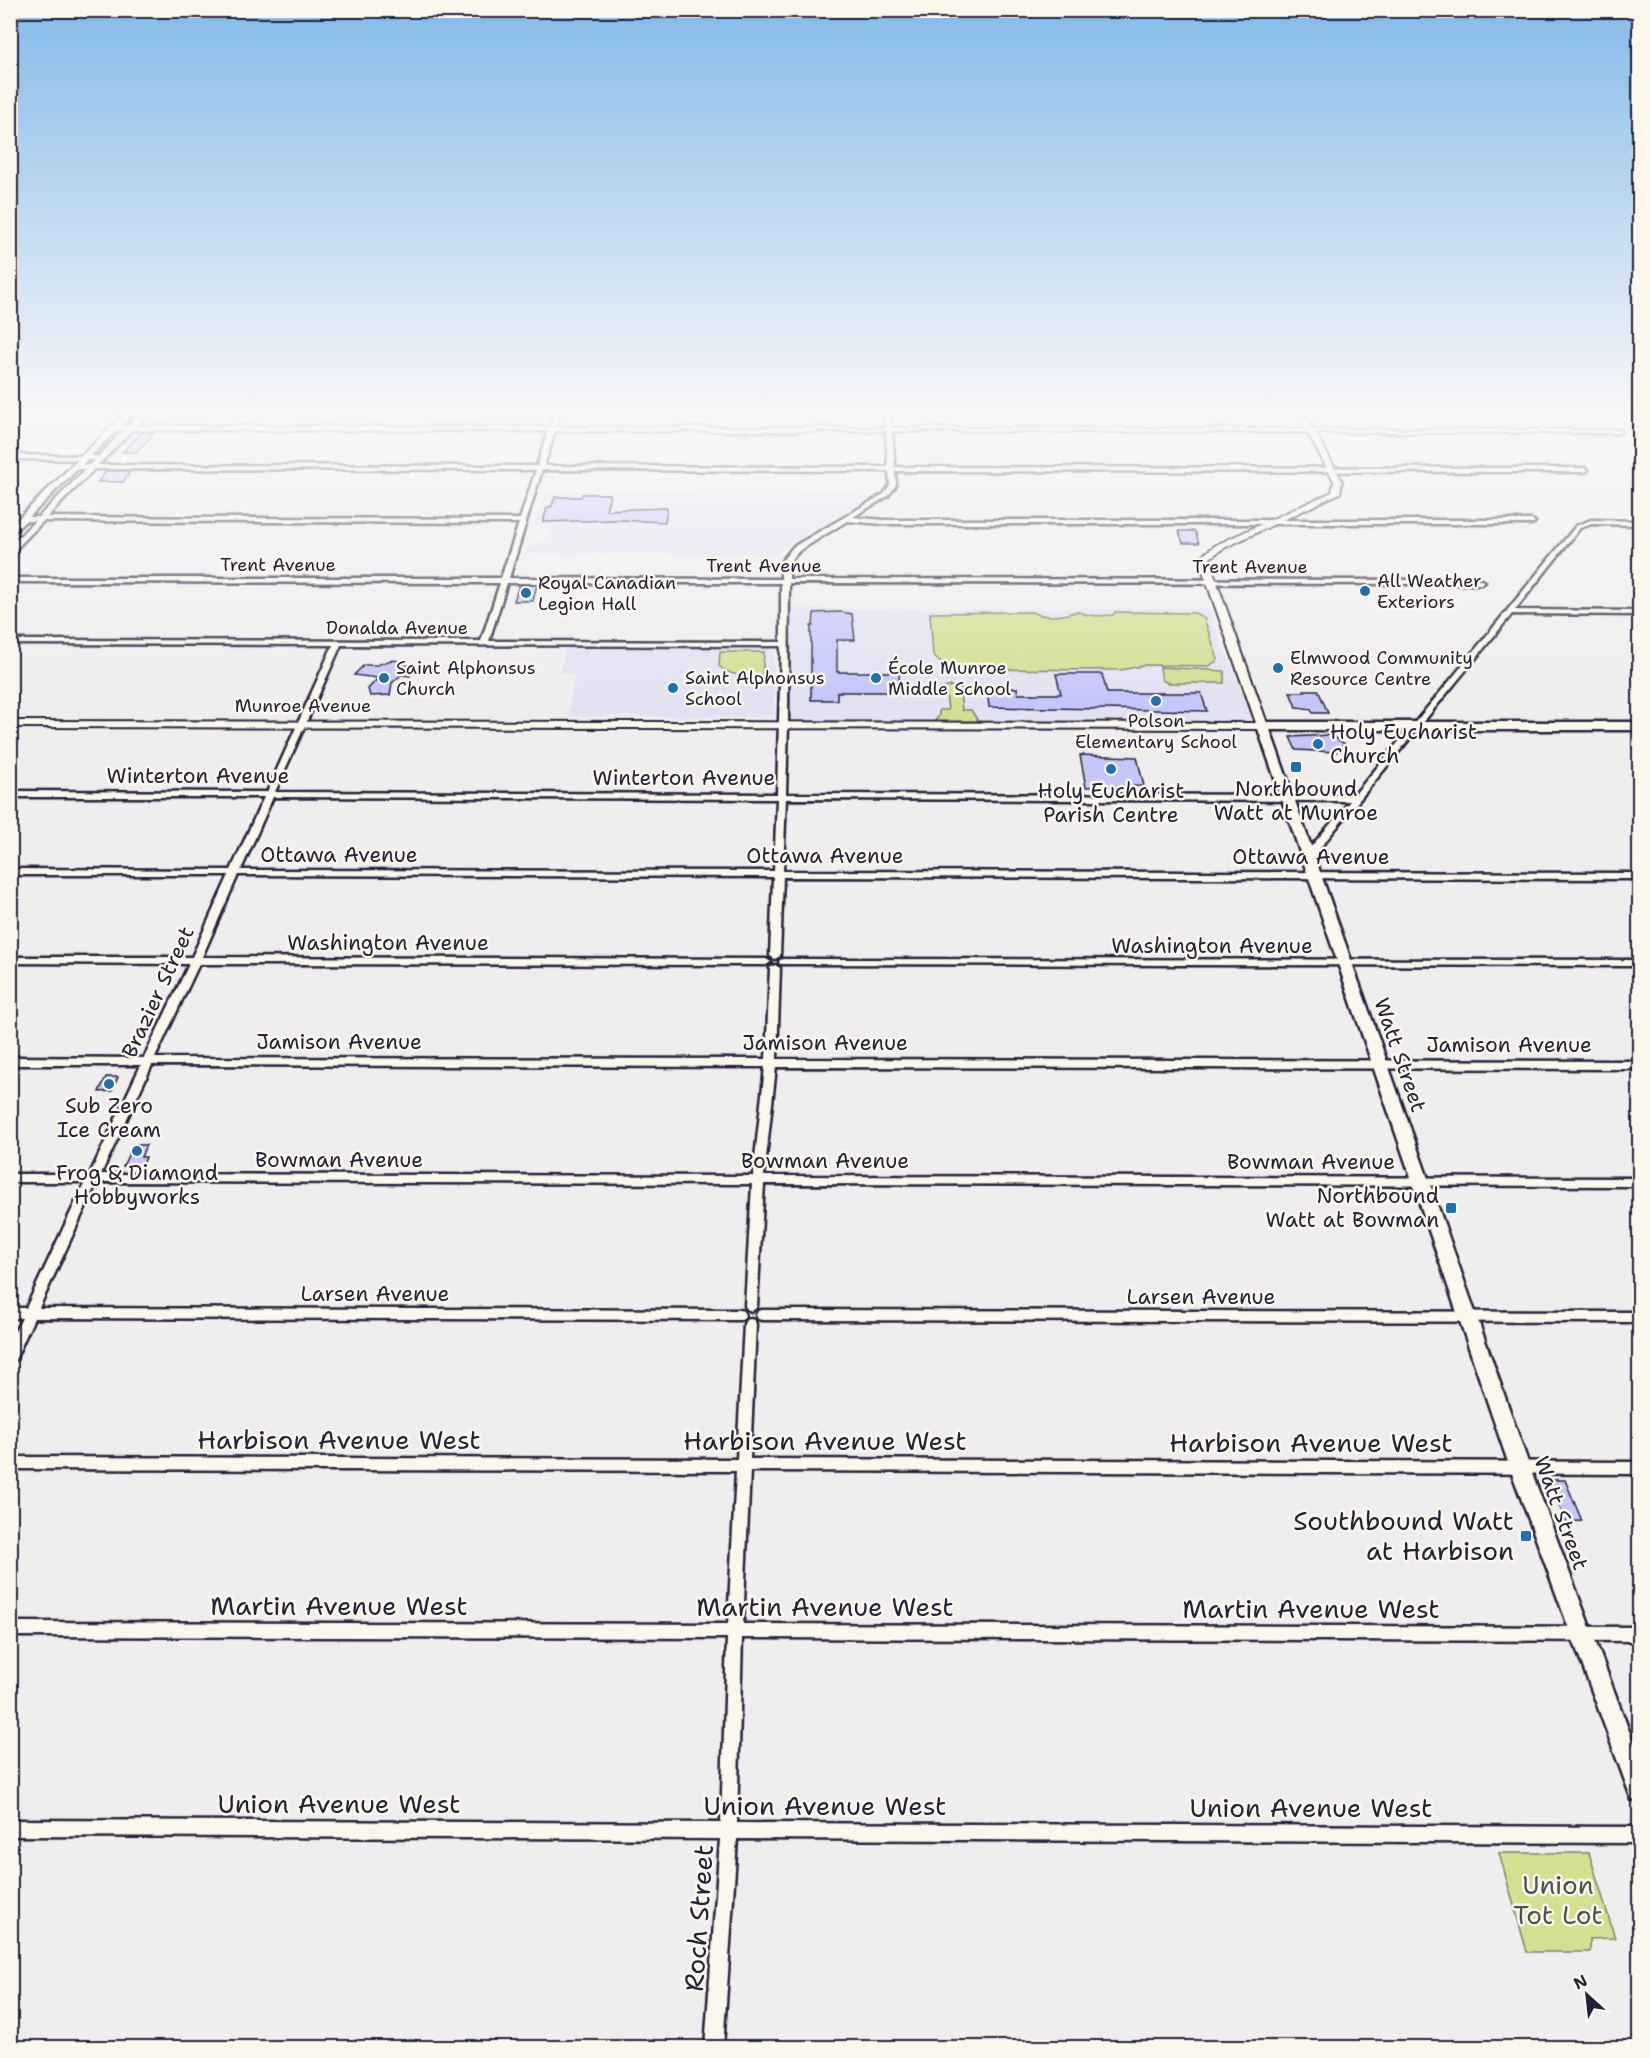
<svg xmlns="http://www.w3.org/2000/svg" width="1650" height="2058" viewBox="0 0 1650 2058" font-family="'Shantell Sans',sans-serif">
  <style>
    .built { fill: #e3e2f2 }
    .green { fill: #d4df92; stroke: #7b8066; stroke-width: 1.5 }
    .building { fill: #c5c7fa; stroke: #22223b; stroke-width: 1.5 }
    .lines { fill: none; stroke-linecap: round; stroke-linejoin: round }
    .minor-casing { stroke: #22223b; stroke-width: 5 }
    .tertiary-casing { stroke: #22223b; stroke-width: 4 }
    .secondary-casing { stroke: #22223b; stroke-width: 5 }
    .minor { fill: #fbf7ec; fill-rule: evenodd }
    .tertiary { fill: #fbf7ec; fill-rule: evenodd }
    .secondary { fill: #fbf7ec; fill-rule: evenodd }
    .poi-dot { fill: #1f6fb2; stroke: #fbf7ec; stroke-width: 2 }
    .labels { text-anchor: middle; stroke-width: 5; stroke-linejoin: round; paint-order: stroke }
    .far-street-label { font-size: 18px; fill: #22223b; stroke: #fbf7ec }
    .far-poi-label { font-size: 18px; fill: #22223b; stroke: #fbf7ec; text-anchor: start }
    .poi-label { font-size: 21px; fill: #22223b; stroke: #fbf7ec }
    .street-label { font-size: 21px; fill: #22223b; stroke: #fbf7ec }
    .near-street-label { font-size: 26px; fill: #22223b; stroke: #fbf7ec }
    .near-poi-label { font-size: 26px; fill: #22223b; stroke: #fbf7ec; text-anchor: end }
    .near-park-label { font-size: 26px; fill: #4e5151; stroke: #fbf7ec }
  </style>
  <rect width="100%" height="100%" fill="#f0edef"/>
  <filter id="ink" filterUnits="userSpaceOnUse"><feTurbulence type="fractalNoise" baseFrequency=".0167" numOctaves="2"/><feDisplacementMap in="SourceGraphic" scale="12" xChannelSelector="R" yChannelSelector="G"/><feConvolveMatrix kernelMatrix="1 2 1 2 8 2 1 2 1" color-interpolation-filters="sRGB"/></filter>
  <g filter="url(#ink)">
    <!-- built -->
    <g class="built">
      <polygon points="544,490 623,490 877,491 777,551 776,554 526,554 528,549 545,541 551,533 550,525 536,521"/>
      <polygon points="791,609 1207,609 1255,722 791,723"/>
      <polygon points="567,646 774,647 774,717 568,716 575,675 560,672"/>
    </g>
    <!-- green -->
    <g class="green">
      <path d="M1032,612C1045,618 1062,616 1075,612C1080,611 1084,614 1089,615C1096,617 1106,615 1113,615L1115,612L1195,613L1204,618L1218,660L1209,666L1146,665L1121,670L958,669L943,664L933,655L930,613Z"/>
      <path d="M720,652H764L762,676C746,676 732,677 719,666Z"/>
      <polygon points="1160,667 1224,671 1224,683 1168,683 1162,680"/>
      <polygon points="951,686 967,690 968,693 960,694 962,710 971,710 978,721 934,722 939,716 939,710 948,710 946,694 937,693 938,690"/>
      <polygon points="1499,1853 1589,1853 1615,1938 1590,1939 1590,1952 1527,1952"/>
    </g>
    <!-- building -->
    <g class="building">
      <polygon points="142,432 154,433 136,452 123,452"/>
      <polygon points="106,471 131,471 123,482 98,482"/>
      <polygon points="582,494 610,494 606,510 667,508 665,522 618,520 543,522 547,508 552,506 555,497 581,497"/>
      <polygon points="1179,531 1195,531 1199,543 1183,543"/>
      <polygon points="519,585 537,585 533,601 514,601"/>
      <polygon points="841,612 852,614 855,640 837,640 837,672 899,672 900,692 837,692 837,700 811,700 811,626 813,626 814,613"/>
      <polygon points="391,660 400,661 402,665 420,666 410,676 401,675 392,683 390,695 370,696 368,689 378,678 354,675 364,665 377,665"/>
      <polygon points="1056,674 1102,674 1107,693 1201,693 1207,711 989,707 987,688 1017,688 1018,694 1061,694"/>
      <polygon points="1304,690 1318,690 1328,713 1313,713 1311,709 1296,707 1290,692 1305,692"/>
      <polygon points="1331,735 1345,744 1336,752 1296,750 1290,737"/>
      <polygon points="1080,755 1137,757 1144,786 1086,787"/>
      <polygon points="106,1077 118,1077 112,1091 99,1092"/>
      <polygon points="133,1145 146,1145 141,1157 146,1157 142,1167 123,1166"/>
      <polygon points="1549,1480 1565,1480 1582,1521 1566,1522"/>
    </g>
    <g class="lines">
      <defs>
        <g id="minor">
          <polygon points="102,410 136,410 133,412 105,412"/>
          <path d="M555,410H561L556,427L885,428L884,410H890L892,428L1620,430L1621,431L1618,433L892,431L895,467L1585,468L1588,470L1585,472L895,471L896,485L888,496L853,517L883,520H1532L1535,522L1532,524H883L847,521L799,551L789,562V579L1481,580L1485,582L1481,584L789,583L788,724L786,794L1354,795L1448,683L1576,526L1591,520L1640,521V525L1592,524L1580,528L1515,610L1640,611V615L1512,614L1319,849L1314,867L1311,868L1306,865L1309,849L1350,801L786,799L783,871L1640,873V879L783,877L780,956L775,959L770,956L773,877L238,875L202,957L766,959L771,962L766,965L199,964L155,1058L766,1059L770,968L775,965L780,968L777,1059L1640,1061V1069L776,1067L764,1176L1640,1178V1186L764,1184L757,1306L755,1309L751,1311L747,1309L745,1306L752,1184L97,1182L39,1308L739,1310L743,1311L745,1315L743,1319L739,1320L34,1318L15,1360L10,1361V1341L22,1318H10V1308H26L85,1182H10V1174H90L141,1065H10V1057L144,1058L189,964L10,963V957H192L229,875H10V869L231,870L264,797H10V791L267,792L333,645L10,644V640L481,641L500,583L10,582V578H501L519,523L23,521L20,519L23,517L520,519L536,470L75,469L72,467L75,465L537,466L548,431L114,430L111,428L114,426L550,427ZM555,431H886L888,467L544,466ZM542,470L889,471L890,485L884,494L793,547L781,562V579L509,578ZM507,583H781V642L489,641ZM341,645L781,646L777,794L275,792ZM273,797L777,799L774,871L241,870ZM152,1065L765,1067L753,1176L101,1174Z"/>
          <polygon points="10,455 101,456 104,458 101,460 10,459"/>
          <polygon points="784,959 1640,960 1640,966 780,964 779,962 780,960"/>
          <polygon points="762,1310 1640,1312 1640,1322 762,1320 758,1319 756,1315 758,1311"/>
          <polygon points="750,1319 754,1320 756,1324 750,1459 1640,1462 1640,1474 750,1471 743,1624 1640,1627 1640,1641 742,1638 737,1823 1640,1827 1640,1843 737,1839 723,2048 705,2048 720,1839 10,1836 10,1820 721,1823 727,1638 10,1636 10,1622 728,1624 736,1471 10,1469 10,1457 737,1459 744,1324 746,1320"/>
        </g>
        <polygon id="tertiary" points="1295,410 1303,410 1342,481 1340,493 1222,549 1210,558 1210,563 1268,726 1263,729 10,727 10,721 1256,723 1200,563 1203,555 1216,545 1332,492 1334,481"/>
        <g id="secondary">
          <polygon points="128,410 137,410 10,536 10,527"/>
          <polygon points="144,410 152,410 10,555 10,546"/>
          <polygon points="1263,722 1640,722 1640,730 1270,730 1530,1468 1640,1760 1640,1803 1632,1800 1629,1792 1510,1468 1257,726"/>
        </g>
      </defs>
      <!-- minor casing -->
      <use href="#minor" class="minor-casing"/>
      <!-- tertiary casing -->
      <use href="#tertiary" class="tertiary-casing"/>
      <!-- secondary casing -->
      <use href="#secondary" class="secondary-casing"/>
      <!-- minor -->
      <use href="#minor" class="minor"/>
      <!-- tertiary -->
      <use href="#tertiary" class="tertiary"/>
      <!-- secondary -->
      <use href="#secondary" class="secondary"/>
    </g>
  </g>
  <!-- sky -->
  <linearGradient id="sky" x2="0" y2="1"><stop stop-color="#84bae9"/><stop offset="0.59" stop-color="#f8f7f8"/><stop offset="1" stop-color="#f8f7f8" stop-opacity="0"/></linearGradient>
  <rect width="1650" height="698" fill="url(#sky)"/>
  <!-- markers -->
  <g class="poi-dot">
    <circle cx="1365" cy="591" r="6"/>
    <circle cx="526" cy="593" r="6"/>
    <circle cx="1278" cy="668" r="6"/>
    <circle cx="384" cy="678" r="6"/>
    <circle cx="876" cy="678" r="6"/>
    <circle cx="673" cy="688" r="6"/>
    <circle cx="1156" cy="701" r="6"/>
    <circle cx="1318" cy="744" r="6"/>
    <rect x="1290" y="761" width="12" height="12" rx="3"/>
    <circle cx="1111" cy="769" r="6"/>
    <circle cx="109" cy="1084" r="6"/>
    <circle cx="137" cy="1151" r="6"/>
    <rect x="1445" y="1202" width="12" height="12" rx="3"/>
    <rect x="1520" y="1530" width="12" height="12" rx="3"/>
  </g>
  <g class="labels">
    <!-- far-street labels -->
    <g class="far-street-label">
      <text x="278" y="571">Trent Avenue</text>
      <text x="764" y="572">Trent Avenue</text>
      <text x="1250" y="573">Trent Avenue</text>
      <text x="397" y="634">Donalda Avenue</text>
      <text x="303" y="712">Munroe Avenue</text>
    </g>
    <!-- far-poi labels -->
    <g class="far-poi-label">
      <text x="1377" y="587">All Weather<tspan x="1377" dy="21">Exteriors</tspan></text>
      <text x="538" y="589">Royal Canadian<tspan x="538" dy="21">Legion Hall</tspan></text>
      <text x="1290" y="664">Elmwood Community<tspan x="1290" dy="21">Resource Centre</tspan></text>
      <text x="396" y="674">Saint Alphonsus<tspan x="396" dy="21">Church</tspan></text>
      <text x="888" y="674">École Munroe<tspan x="888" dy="21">Middle School</tspan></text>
      <text x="685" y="684">Saint Alphonsus<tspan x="685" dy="21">School</tspan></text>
      <text x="1156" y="727" text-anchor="middle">Polson<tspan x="1156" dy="21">Elementary School</tspan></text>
    </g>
    <!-- poi labels -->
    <g class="poi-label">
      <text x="1330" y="739" text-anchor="start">Holy Eucharist<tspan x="1330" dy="24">Church</tspan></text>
      <text x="1296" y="796">Northbound<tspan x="1296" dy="24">Watt at Munroe</tspan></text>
      <text x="1111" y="798">Holy Eucharist<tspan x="1111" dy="24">Parish Centre</tspan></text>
      <text x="109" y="1113">Sub Zero<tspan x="109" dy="24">Ice Cream</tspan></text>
      <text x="137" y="1180">Frog &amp; Diamond<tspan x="137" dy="24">Hobbyworks</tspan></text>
      <text x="1439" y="1203" text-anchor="end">Northbound<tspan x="1439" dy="24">Watt at Bowman</tspan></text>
    </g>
    <!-- street labels -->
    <g class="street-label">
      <text x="198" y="783">Winterton Avenue</text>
      <text x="684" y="785">Winterton Avenue</text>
      <text x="339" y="862">Ottawa Avenue</text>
      <text x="825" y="863">Ottawa Avenue</text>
      <text x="1311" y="864">Ottawa Avenue</text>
      <text x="388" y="950">Washington Avenue</text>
      <text x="1212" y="953">Washington Avenue</text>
      <text transform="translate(158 992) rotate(-65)" y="7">Brazier Street</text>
      <text x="339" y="1049">Jamison Avenue</text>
      <text x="825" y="1050">Jamison Avenue</text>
      <text x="1509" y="1052">Jamison Avenue</text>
      <text transform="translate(1400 1055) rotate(71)" y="7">Watt Street</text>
      <text x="339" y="1167">Bowman Avenue</text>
      <text x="825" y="1168">Bowman Avenue</text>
      <text x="1311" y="1169">Bowman Avenue</text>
      <text x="375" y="1301">Larsen Avenue</text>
      <text x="1201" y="1304">Larsen Avenue</text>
      <text transform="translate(1561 1513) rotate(70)" y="7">Watt Street</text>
    </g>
    <!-- near-street labels -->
    <g class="near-street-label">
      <text x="339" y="1449">Harbison Avenue West</text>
      <text x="825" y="1450">Harbison Avenue West</text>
      <text x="1311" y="1452">Harbison Avenue West</text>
      <text x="339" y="1615">Martin Avenue West</text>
      <text x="825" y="1616">Martin Avenue West</text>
      <text x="1311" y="1618">Martin Avenue West</text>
      <text x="339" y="1813">Union Avenue West</text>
      <text x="825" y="1815">Union Avenue West</text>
      <text x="1311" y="1817">Union Avenue West</text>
      <text transform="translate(699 1918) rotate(-86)" y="9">Roch Street</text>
    </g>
    <!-- near-poi labels -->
    <g class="near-poi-label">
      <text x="1514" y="1530">Southbound Watt<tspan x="1514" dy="30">at Harbison</tspan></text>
    </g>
    <!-- near-park labels -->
    <g class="near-park-label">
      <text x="1558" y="1894">Union<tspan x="1558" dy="30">Tot Lot</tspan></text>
    </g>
  </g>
  <!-- margin -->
  <rect width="1650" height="2058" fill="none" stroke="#fbf7ec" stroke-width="36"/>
  <rect x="18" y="18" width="1614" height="2022" fill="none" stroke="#22223b" stroke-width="2" filter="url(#ink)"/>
  <!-- north arrow -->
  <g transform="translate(1587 1995) rotate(333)" stroke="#fbf7ec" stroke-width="4.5" paint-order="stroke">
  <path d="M0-4.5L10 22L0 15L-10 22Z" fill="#22223b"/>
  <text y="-9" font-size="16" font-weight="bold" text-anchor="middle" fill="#22223b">N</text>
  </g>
</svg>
